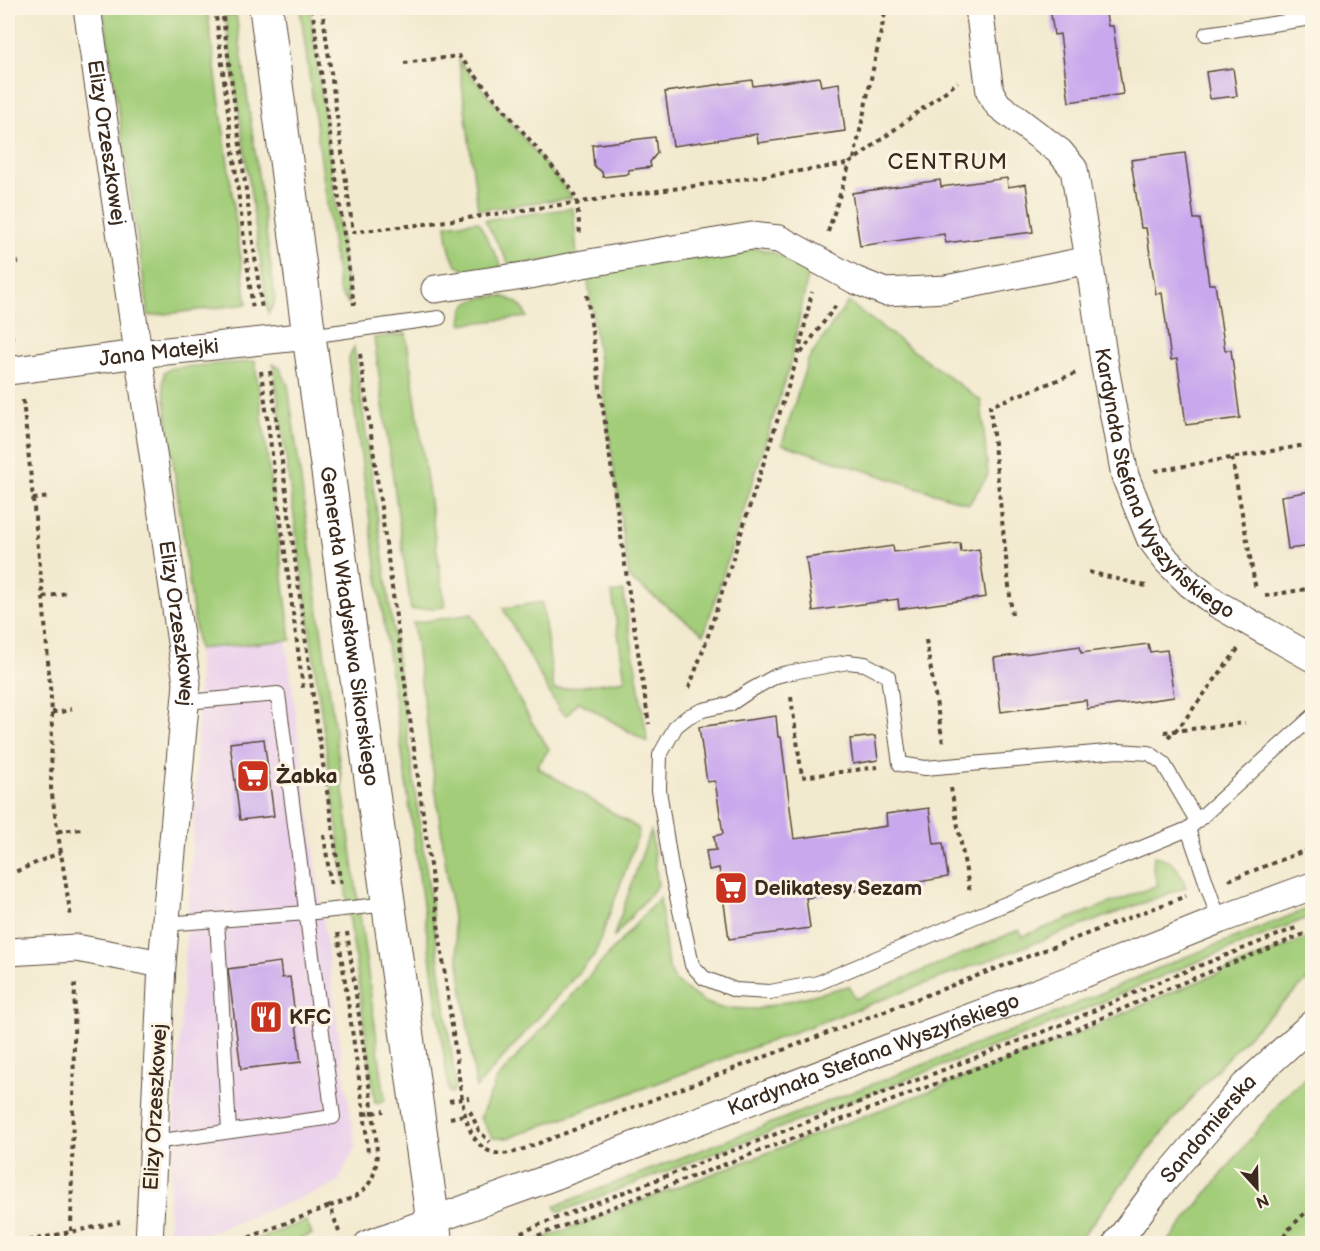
<svg xmlns="http://www.w3.org/2000/svg" width="1320" height="1251" viewBox="0 0 1320 1251" font-family="'Balsamiq Sans',sans-serif">
  <style>
    .built { fill: #ebd1ec }
    .green { fill: #a3cd79; stroke: #6f7c4c; stroke-width: 1.5 }
    .building { fill: #c9a8ed }
    .lines { fill: none; stroke-linecap: round; stroke-linejoin: round }
    .lane-casing { stroke: #564739; stroke-width: 16 }
    .street-casing { stroke: #564739; stroke-width: 29 }
    .secondary-casing { stroke: #564739; stroke-width: 35 }
    .path { stroke: #564739; stroke-width: 4; stroke-dasharray: 4.5 4.5; stroke-linecap: butt }
    .lane { stroke: #fff; stroke-width: 14 }
    .street { stroke: #fff; stroke-width: 27 }
    .secondary { stroke: #fff; stroke-width: 33 }
    .labels { text-anchor: middle; stroke-width: 6; stroke-linejoin: round; paint-order: stroke }
    .street-label { font-size: 21px; fill: #3b2a1e; stroke: #fcf5e5 }
    .poi-label { font-size: 21px; font-weight: bold; fill: #3b2a1e; stroke: #fcf5e5; text-anchor: start }
    .neighbourhood-label { font-size: 22px; letter-spacing: 1.5px; fill: #3b2a1e; stroke: #fcf5e5 }
  </style>
  <rect width="100%" height="100%" fill="#fcf5e5"/>
  <filter id="ink" filterUnits="userSpaceOnUse"><feTurbulence type="fractalNoise" baseFrequency=".0167" numOctaves="2"/><feDisplacementMap in="SourceGraphic" scale="12" xChannelSelector="R" yChannelSelector="G"/><feConvolveMatrix kernelMatrix="1 2 1 2 8 2 1 2 1" color-interpolation-filters="sRGB"/></filter>
  <filter id="wash" filterUnits="userSpaceOnUse"><feTurbulence type="fractalNoise" baseFrequency=".008" numOctaves="4" result="noise"/><feDisplacementMap in="SourceGraphic" scale="24" xChannelSelector="R" yChannelSelector="G"/><feGaussianBlur stdDeviation="1.35" result="paint"/><feColorMatrix in="noise" values="0 0 0 0 0 0 0 0 0 0 0 0 0 0 0 0 0 1.4 0 .05"/><feComposite in="paint" operator="in"/></filter>
  <g filter="url(#wash)">
    <rect width="100%" height="100%" fill="#f2eacf"/>
    <!-- built -->
    <polygon class="built" points="286,641 344,1074 356,1146 337,1184 182,1243 173,1243 169,1233 169,1205 195,802 199,679 198,649"/>
    <!-- green -->
    <g class="green">
      <polygon points="103,8 207,8 247,304 149,316"/>
      <polygon points="300,8 309,8 310,9 349,304 342,296 339,291"/>
      <polygon points="236,14 275,297 274,305 268,313 225,15"/>
      <polygon points="459,61 570,194 571,198 478,210"/>
      <polygon points="573,208 577,256 510,266 485,220"/>
      <path d="M478,221L502,267C494,268 486,271 478,272C450,274 448,245 446,225Z"/>
      <polygon points="757,248 772,252 809,270 790,365 704,634 629,578 587,274"/>
      <path d="M502,296C516,301 521,303 527,317L461,324C462,319 462,312 464,308C470,297 491,297 502,296Z"/>
      <polygon points="848,302 981,401 988,475 969,504 782,444 808,360"/>
      <polygon points="406,334 445,607 411,610 374,338"/>
      <polygon points="354,347 456,1086 452,1093 449,1092 349,370 349,358"/>
      <polygon points="255,361 291,640 198,649 163,385 164,373 171,368"/>
      <polygon points="273,364 280,368 288,385 385,1099 380,1103 375,1102"/>
      <polygon points="623,591 646,731 647,742 578,701 568,714 566,715 559,710 503,608 542,602 554,690 625,680 612,593"/>
      <polygon points="472,614 531,721 549,749 537,767 638,828 639,833 595,954 476,1088 413,623"/>
      <polygon points="651,831 658,885 613,938 647,840"/>
      <path d="M1154,856C1174,859 1179,869 1186,887L517,1135L507,1138H493L480,1118L497,1079L660,897L667,959L670,970L675,981L704,1002L721,1008L757,1009L849,986L855,999L1019,930L1023,936L1158,885L1153,869Z"/>
      <polygon points="1312,907 1312,916 1162,976 1044,1027 560,1212 556,1210 555,1206 1037,1021 1173,962"/>
      <path d="M1312,936V976C1292,995 1271,1013 1252,1032C1188,1097 1132,1171 1077,1243H531L1066,1039L1167,994Z"/>
      <polygon points="1312,1072 1312,1243 1167,1243 1284,1097"/>
      <polygon points="306,1221 312,1234 289,1243 246,1243"/>
    </g>
    <g id="blocks">
      <!-- building -->
      <g class="building">
        <polygon points="1050,8 1105,8 1108,26 1113,26 1123,94 1069,102 1060,34 1054,35"/>
        <polygon points="1233,68 1237,96 1210,99 1206,72"/>
        <polygon points="819,77 821,86 839,83 845,131 758,143 757,134 673,146 665,92 752,80 753,86"/>
        <polygon points="655,137 657,153 650,162 651,167 628,170 629,174 603,177 602,172 594,166 592,145"/>
        <polygon points="1185,153 1194,219 1200,219 1209,284 1215,284 1225,350 1231,350 1240,418 1186,425 1177,359 1171,360 1162,293 1156,294 1146,228 1141,228 1131,160"/>
        <polygon points="1007,178 1008,187 1026,184 1033,232 946,243 944,234 860,246 852,193 940,180 941,187"/>
        <polygon points="1312,491 1312,546 1288,549 1281,496"/>
        <polygon points="960,543 961,552 979,549 986,597 899,609 898,599 813,611 806,558 893,546 894,552"/>
        <polygon points="1148,644 1150,652 1167,650 1174,697 1087,709 1086,700 1001,712 994,658 1080,646 1081,653"/>
        <polygon points="776,716 778,737 781,737 794,839 887,826 886,814 929,808 934,844 943,843 948,877 918,882 919,888 893,892 892,885 806,898 810,928 729,939 719,868 709,870 706,851 716,850 714,836 723,834 715,781 707,782 699,727"/>
        <polygon points="875,736 878,760 853,764 850,739"/>
        <polygon points="264,739 274,816 240,820 230,743"/>
        <polygon points="280,962 282,978 290,977 301,1062 241,1069 228,969"/>
      </g>
    </g>
  </g>
  <g filter="url(#ink)">
    <use href="#blocks" fill-opacity="0" stroke="#564739" stroke-width="1.5"/>
    <g class="lines">
      <defs>
        <g id="lane">
          <polyline points="1206,34 1312,18"/>
          <polyline points="309,336 439,318"/>
          <polyline points="1197,821 1163,763 1149,753 1118,751 925,768 900,764 888,676 865,664 848,662 787,673 776,676 751,690 730,704 703,710 689,716 676,726 660,755 659,790 672,874 692,965 704,978 735,990 770,992 818,983 974,917 1188,829 1312,717"/>
          <polyline points="1188,829 1219,920"/>
          <polyline points="217,920 229,1131"/>
          <polyline points="165,924 306,913 388,904"/>
          <polyline points="154,1142 333,1117 278,694 185,702"/>
        </g>
        <g id="street">
          <path id="s1" d="M87,8L187,683L162,964L149,1244"/>
          <path id="s2" d="M1089,260L1104,362L1125,476L1150,538L1167,561L1190,584L1217,604L1312,658"/>
          <polyline points="435,289 530,275 583,264 752,236 779,239 855,280 885,292 946,289 1089,260 1074,169 1060,152 998,105 990,92 979,8"/>
          <path id="s3" d="M8,371L138,354L309,336"/>
          <polyline points="8,952 76,948 162,964"/>
          <path id="s4" d="M368,1244L544,1180L883,1050L1046,989L1219,920L1312,886"/>
          <path id="s5" d="M1116,1244L1157,1189L1244,1086L1312,1024"/>
        </g>
        <g id="secondary">
          <path id="s6" d="M266,8L309,336L436,1244"/>
        </g>
      </defs>
      <!-- lane casing -->
      <use href="#lane" class="lane-casing"/>
      <!-- street casing -->
      <use href="#street" class="street-casing"/>
      <!-- secondary casing -->
      <use href="#secondary" class="secondary-casing"/>
      <!-- path -->
      <g class="path">
        <polyline points="215,8 253,310"/>
        <polyline points="312,8 354,305"/>
        <polyline points="322,8 353,232 425,224 842,165 849,163"/>
        <polyline points="233,9 222,10 262,310"/>
        <polyline points="404,63 459,56 572,190 577,202 580,234"/>
        <polyline points="854,159 886,8"/>
        <polyline points="828,232 850,163 958,82"/>
        <polyline points="8,264 19,262"/>
        <polyline points="587,295 628,586 649,724"/>
        <polyline points="8,308 12,340"/>
        <polyline points="801,353 837,304"/>
        <path d="M360,354L462,1099C467,1133 480,1165 521,1150L1186,896"/>
        <polyline points="261,371 303,688"/>
        <polyline points="270,371 313,696 341,886"/>
        <polyline points="23,400 43,597 52,712 51,788 71,918"/>
        <polyline points="1232,458 1256,590"/>
        <polyline points="1155,471 1312,444"/>
        <polyline points="33,499 50,497"/>
        <polyline points="1089,572 1146,586"/>
        <polyline points="1265,596 1312,588"/>
        <polyline points="43,597 67,593"/>
        <polyline points="1012,615 990,406 1076,373"/>
        <polyline points="926,640 943,743"/>
        <polyline points="689,688 706,642 798,356 812,292"/>
        <polyline points="791,697 802,777 878,767"/>
        <polyline points="52,712 61,712 72,709"/>
        <polyline points="1164,732 1245,723"/>
        <polyline points="1168,737 1180,726 1238,649"/>
        <polyline points="951,788 970,893"/>
        <polyline points="58,831 83,829"/>
        <polyline points="324,835 331,887"/>
        <polyline points="8,875 61,852"/>
        <polyline points="1229,880 1312,848"/>
        <polyline points="338,933 365,1120 368,1153"/>
        <polyline points="449,1101 469,1098"/>
        <polyline points="470,1111 479,1131 490,1142"/>
        <polyline points="364,1114 384,1111"/>
        <polyline points="450,1118 464,1115"/>
        <polyline points="71,1231 75,979"/>
        <path d="M339,1232L330,1206C339,1203 349,1200 357,1195C383,1179 377,1146 374,1120L347,932"/>
        <polyline points="11,1244 120,1222"/>
        <polyline points="232,1244 330,1206"/>
        <polyline points="507,1244 513,1237 536,1226 1063,1024 1166,979 1298,927"/>
        <polyline points="522,1244 529,1239 1066,1034 1167,989 1312,931"/>
        <polyline points="1278,1244 1288,1230 1312,1206"/>
      </g>
      <!-- lane -->
      <use href="#lane" class="lane"/>
      <!-- street -->
      <use href="#street" class="street"/>
      <!-- secondary -->
      <use href="#secondary" class="secondary"/>
    </g>
  </g>
  <!-- icons -->
  <defs>
    <symbol id="supermarket-square" viewBox="-11 -11 22 22"><rect x="-9" y="-9" width="18" height="18" rx="4" fill="#c8321e" stroke="#fcf5e5"/><path d="M-6-5.5h2.5l.6 2H6L4.5 2H-2.5L-4.4-4H-6ZM-1.5 3.2a1.3 1.3 0 1 0 .1 0ZM3 3.2a1.3 1.3 0 1 0 .1 0Z" fill="#fff"/></symbol>
    <symbol id="restaurant-square" viewBox="-11 -11 22 22"><rect x="-9" y="-9" width="18" height="18" rx="4" fill="#c8321e" stroke="#fcf5e5"/><path d="M-5-6h1v4h1v-4h1v4h1v-4h1v5L-1.5 .5V6h-2V.5L-5-1ZM5-6V6H3V1.5H1.5Q1.5-4 5-6Z" fill="#fff"/></symbol>
  </defs>
  <g fill-rule="evenodd">
    <use href="#supermarket-square" x="234" y="757" width="38" height="38"/>
    <use href="#supermarket-square" x="712" y="869" width="38" height="38"/>
    <use href="#restaurant-square" x="247" y="998" width="38" height="38"/>
  </g>
  <g class="labels">
    <!-- street labels -->
    <g class="street-label">
      <text dy="7" stroke="none"><textPath href="#s1" startOffset="136">Elizy Orzeszkowej</textPath></text>
      <text dy="7" stroke="none"><textPath href="#s3" startOffset="152">Jana Matejki</textPath></text>
      <text dy="7" stroke="none"><textPath href="#s2" startOffset="244">Kardynała Stefana Wyszyńskiego</textPath></text>
      <text dy="7" stroke="none"><textPath href="#s1" startOffset="622">Elizy Orzeszkowej</textPath></text>
      <text dy="7" stroke="none"><textPath href="#s6" startOffset="624">Generała Władysława Sikorskiego</textPath></text>
      <text dy="7" stroke="none"><textPath href="#s4" startOffset="540">Kardynała Stefana Wyszyńskiego</textPath></text>
      <text transform="translate(155 1107) rotate(-87)" y="7">Elizy Orzeszkowej</text>
      <text dy="7" stroke="none"><textPath href="#s5" startOffset="148">Sandomierska</textPath></text>
    </g>
    <!-- poi labels -->
    <g class="poi-label">
      <text x="276" y="783">Żabka</text>
      <text x="754" y="895">Delikatesy Sezam</text>
      <text x="289" y="1024">KFC</text>
    </g>
    <!-- neighbourhood labels -->
    <g class="neighbourhood-label">
      <text x="948" y="169">CENTRUM</text>
    </g>
  </g>
  <!-- margin -->
  <rect width="1320" height="1251" fill="none" stroke="#fcf5e5" stroke-width="30"/>
  <!-- north arrow -->
  <g transform="translate(1257 1188) rotate(158)" stroke="#fcf5e5" stroke-width="4.5" paint-order="stroke">
  <path d="M0-4.5L10 22L0 15L-10 22Z" fill="#3b2a1e"/>
  <text y="-9" font-size="16" font-weight="bold" text-anchor="middle" fill="#3b2a1e">N</text>
  </g>
</svg>
